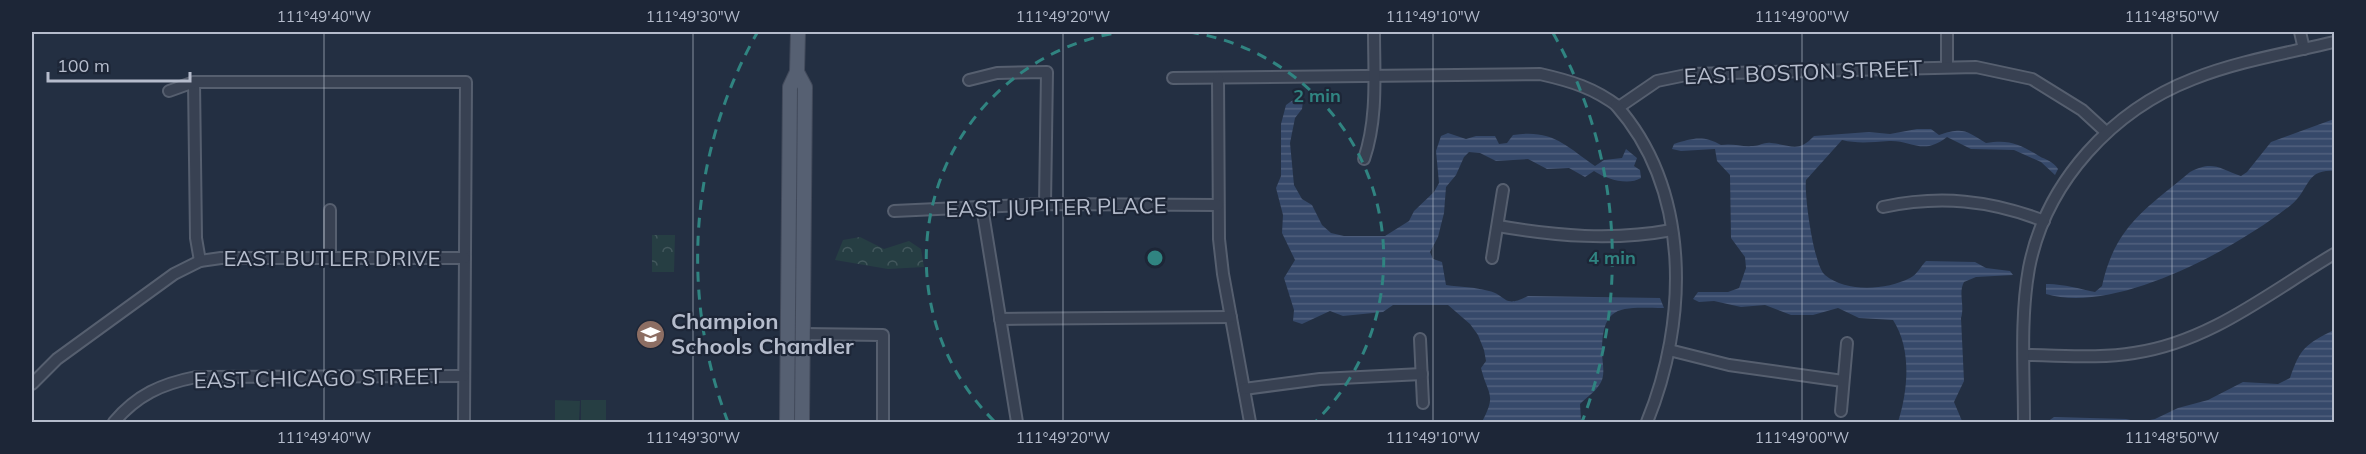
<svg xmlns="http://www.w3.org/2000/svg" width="2366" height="454" viewBox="0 0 2366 454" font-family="Mulish,sans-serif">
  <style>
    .forest { fill: url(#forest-crowns) }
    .pitch { fill: #263e43 }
    .water { fill: url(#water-rules) }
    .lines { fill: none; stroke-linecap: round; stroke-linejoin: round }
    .minor-casing { stroke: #565f6f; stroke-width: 14 }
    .major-casing { stroke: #424a5b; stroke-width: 16 }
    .minor { stroke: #384152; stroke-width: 10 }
    .major { stroke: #566072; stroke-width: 14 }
    .ticks { fill: none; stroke: #b5bccc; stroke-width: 1.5; stroke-opacity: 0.45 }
    .ring { fill: none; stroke: #308481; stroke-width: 3; stroke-dasharray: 10 8 }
    .labels { text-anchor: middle; stroke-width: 4.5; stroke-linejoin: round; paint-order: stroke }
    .street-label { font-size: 22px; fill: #b5bccc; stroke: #1d2637 }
    .poi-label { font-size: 22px; font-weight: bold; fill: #b5bccc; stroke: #1d2637; text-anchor: start }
    .centre { fill: #308481; stroke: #1d2637; stroke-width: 3 }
    .ring-label { font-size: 18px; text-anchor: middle; font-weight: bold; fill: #308481; stroke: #1d2637; stroke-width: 4.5; stroke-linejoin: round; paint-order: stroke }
    .neatline { fill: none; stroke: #b5bccc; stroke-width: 2 }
    .ticks-label { font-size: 15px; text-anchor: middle; fill: #b5bccc }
  </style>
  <defs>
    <pattern id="forest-crowns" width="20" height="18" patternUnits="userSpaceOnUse" patternTransform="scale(1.5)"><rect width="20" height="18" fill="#263e43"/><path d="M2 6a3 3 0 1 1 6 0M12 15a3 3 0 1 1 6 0" fill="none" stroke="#43585d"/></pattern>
    <pattern id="water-rules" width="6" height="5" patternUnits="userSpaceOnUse" patternTransform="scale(1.5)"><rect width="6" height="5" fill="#36496a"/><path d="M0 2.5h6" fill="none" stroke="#51617e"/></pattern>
  </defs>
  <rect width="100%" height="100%" fill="#232f42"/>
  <!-- forest -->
  <g class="forest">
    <polygon points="652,235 675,235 674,272 652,272"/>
    <polygon points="860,237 884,249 909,241 921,249 924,267 888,269 835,260 843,240"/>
  </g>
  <!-- pitch -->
  <g class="pitch">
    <polygon points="555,400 580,401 579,422 555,422"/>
    <rect x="581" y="400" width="25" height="22"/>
  </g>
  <!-- water -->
  <g class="water">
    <path d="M1293,100L1303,101L1302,109L1295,118L1290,143L1294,185L1302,199L1312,205L1322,225L1331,233L1344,236H1385L1409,221L1414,211L1434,192L1439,183L1436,151L1441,136L1448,133L1466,139L1476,136H1495L1499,144L1507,143L1513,135C1552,129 1565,145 1595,166L1604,160L1622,158L1626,149L1637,158L1634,166L1640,170L1641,178C1628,186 1606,179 1594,171L1585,177L1569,168L1547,169L1528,159L1496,161L1480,153L1469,152L1464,157L1456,175L1446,187L1444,213L1438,237L1430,252L1433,259L1442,262L1446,285C1460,287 1475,287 1489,291C1507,295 1503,309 1528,296L1660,298L1664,308C1623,308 1602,302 1602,352C1602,361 1605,371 1602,380C1598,390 1588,396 1580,404L1581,419L1585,422H1482C1497,393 1488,396 1481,368L1486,361L1484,350L1478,335L1470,324L1448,305H1393L1383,312L1343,316L1330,311L1302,324L1293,321L1294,310L1284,278L1295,260L1282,233L1283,215L1276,188L1281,176V124L1286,105Z"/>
    <path d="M2334,119V171C2305,169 2310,190 2291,205C2237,248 2116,315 2046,294V284C2058,283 2082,289 2095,292L2102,286C2115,226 2146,209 2190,172C2212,160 2219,168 2241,176L2247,172L2271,142Z"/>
    <path d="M1917,129H1931L1939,135C1964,127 1966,131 1986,143C2009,139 2020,144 2039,156C2046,160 2053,161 2058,169L2055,175L2041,162L2014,150L1971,149L1947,137C1923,156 1912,140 1889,141C1872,142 1858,144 1842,140L1806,180C1804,194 1814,267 1825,275C1847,293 1886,290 1910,278C1917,275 1921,266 1926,261L1975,262L1986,268L2010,271L2013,275L1976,277L1964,282C1958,293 1965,305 1961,318L1964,381L1954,402L1962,421L1965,422H1898C1908,391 1912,349 1893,320L1859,318L1838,308L1813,315H1791L1765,305L1741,307L1714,301L1699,302L1693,299L1698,292H1728L1739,288L1746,268L1745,257L1731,238L1730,175L1717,161L1715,149L1681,151L1672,149L1674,144C1692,138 1704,135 1721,145C1733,143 1741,147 1753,146C1760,146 1764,142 1771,143C1792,145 1798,153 1814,136L1869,132L1890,134Z"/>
    <path d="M2334,330V422H2140L2155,419L2178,408L2208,400L2243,382L2278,384L2290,378C2300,348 2306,344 2334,330Z"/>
    <polygon points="2054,417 2126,419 2140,422 2047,422"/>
  </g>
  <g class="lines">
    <defs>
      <g id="minor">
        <polyline points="2300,32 2304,49"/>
        <polyline points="1947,66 1947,32"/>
        <path d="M1173,78L1540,74C1571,81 1594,88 1619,107L1657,81L1691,74L1976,67L2032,79L2082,110L2106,132"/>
        <polyline points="1218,78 1219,239 1223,274 1250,422"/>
        <polyline points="969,80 997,73 1047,72 1045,204"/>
        <polyline points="194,82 196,238 200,261"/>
        <polyline points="169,91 194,82 466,82 464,422"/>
        <path d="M1616,105C1692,191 1688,322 1647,422"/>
        <path d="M1364,159C1378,118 1374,74 1374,32"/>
        <polyline points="982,207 1017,422"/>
        <path d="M1883,207C1940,195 1990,200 2044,221"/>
        <polyline points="894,211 1045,204 1218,205"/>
        <path d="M1498,226C1556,236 1613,241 1672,230"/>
        <polyline points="330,258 330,210"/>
        <polyline points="1492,258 1503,190"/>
        <polyline points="1000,319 1231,317"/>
        <polyline points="803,334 883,335 883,422"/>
        <polyline points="1420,339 1423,403"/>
        <polyline points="1669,350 1729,365 1843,381"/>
        <path d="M2024,355C2060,355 2099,359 2134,353C2210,342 2270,292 2334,254"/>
        <polyline points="32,384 57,359 174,274 200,261 221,258 465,258"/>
        <polyline points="1244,389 1320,379 1422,374"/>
        <polyline points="1841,411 1847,343"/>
        <path d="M114,422C137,395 161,384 196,377L464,376"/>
        <path d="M2024,422C2024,371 2020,318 2029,268C2046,181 2113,110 2193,79C2238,61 2288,53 2334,42"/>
      </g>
      <g id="major">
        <polyline points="797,72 805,87 802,422"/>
        <polyline points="787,422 790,87 797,72 798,32"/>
      </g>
    </defs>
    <!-- minor casing -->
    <use href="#minor" class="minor-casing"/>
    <!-- major casing -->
    <use href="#major" class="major-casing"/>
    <!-- minor -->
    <use href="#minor" class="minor"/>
    <!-- major -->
    <use href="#major" class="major"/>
  </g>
  <!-- ticks -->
  <path class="ticks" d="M324,32V422M693,32V422M1063,32V422M1433,32V422M1802,32V422M2172,32V422"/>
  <!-- distance rings -->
  <g class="ring">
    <path d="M994 421A229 229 0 0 1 1121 32M1189 32A229 229 0 0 1 1316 421"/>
    <path d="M728 422A457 457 0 0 1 757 33M1553 33A457 457 0 0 1 1582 422"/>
  </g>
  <!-- icons -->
  <defs>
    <symbol id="school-disc" viewBox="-11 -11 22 22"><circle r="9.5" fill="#8d6e63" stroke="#1d2637"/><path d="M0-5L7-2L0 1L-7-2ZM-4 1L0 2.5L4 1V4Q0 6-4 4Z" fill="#fff"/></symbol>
  </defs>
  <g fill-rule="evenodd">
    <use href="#school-disc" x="634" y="318" width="33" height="33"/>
  </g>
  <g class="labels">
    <!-- street labels -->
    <g class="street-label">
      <text transform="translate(1803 72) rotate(-2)" y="8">EAST BOSTON STREET</text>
      <text transform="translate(1056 207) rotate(-1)" y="8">EAST JUPITER PLACE</text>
      <text x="332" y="266">EAST BUTLER DRIVE</text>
      <text transform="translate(318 378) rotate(-1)" y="8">EAST CHICAGO STREET</text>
    </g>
    <!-- poi labels -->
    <g class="poi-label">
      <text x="671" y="329">Champion<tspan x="671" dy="25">Schools Chandler</tspan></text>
    </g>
  </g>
  <circle cx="1155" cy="258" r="9" class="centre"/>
  <g class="ring-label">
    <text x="1317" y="102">2 min</text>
    <text x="1612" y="264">4 min</text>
  </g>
  <!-- border -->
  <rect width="2366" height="454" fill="none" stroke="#1d2637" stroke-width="66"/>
  <!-- scale -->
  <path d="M48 72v9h142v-9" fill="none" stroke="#b5bccc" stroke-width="3"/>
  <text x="57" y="72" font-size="18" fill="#b5bccc" stroke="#1d2637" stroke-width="4.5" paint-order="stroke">100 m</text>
  <rect x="33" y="33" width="2300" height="388" class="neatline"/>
  <g class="ticks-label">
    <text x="324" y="22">111°49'40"W</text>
    <text x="693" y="22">111°49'30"W</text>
    <text x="1063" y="22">111°49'20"W</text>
    <text x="1433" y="22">111°49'10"W</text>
    <text x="1802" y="22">111°49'00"W</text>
    <text x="2172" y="22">111°48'50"W</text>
    <text x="324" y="443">111°49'40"W</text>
    <text x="693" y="443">111°49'30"W</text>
    <text x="1063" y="443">111°49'20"W</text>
    <text x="1433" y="443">111°49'10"W</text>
    <text x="1802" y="443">111°49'00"W</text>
    <text x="2172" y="443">111°48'50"W</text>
  </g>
</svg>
